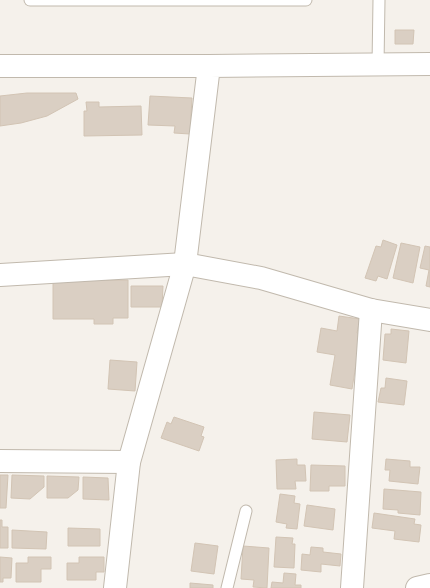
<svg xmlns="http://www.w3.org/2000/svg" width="430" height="588" viewBox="0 0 430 588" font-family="'Nunito Sans',sans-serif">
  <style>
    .building { fill: #dacfc3; stroke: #d2c4b4 }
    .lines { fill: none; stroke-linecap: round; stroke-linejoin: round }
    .service-casing { stroke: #c1b9ad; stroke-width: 13 }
    .minor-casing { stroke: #c1b9ad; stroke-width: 24 }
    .tertiary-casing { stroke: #c1b9ad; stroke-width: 24 }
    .service { stroke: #fff; stroke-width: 11 }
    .minor { stroke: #fff; stroke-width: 22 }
    .tertiary { stroke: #fff; stroke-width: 22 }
  </style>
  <rect width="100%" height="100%" fill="#f5f1eb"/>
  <!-- building -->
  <g class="building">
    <polygon points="395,30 414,30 413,44 395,44"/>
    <polygon points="27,93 76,93 78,99 47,116 21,123 0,126 0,96"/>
    <polygon points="150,96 192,98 190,134 174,133 175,126 148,125"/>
    <polygon points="86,102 99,102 99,107 141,106 142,135 84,136 84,111 87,111"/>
    <polygon points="383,240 397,245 387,279 378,276 376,281 365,278 376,246 381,247"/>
    <polygon points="401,243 420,247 413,283 393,278"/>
    <polygon points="425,246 430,247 430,287 426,286 429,270 420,268"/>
    <polygon points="53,280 128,280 128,318 113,318 113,324 94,324 94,319 53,319"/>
    <polygon points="131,286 163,286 162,307 131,307"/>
    <polygon points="339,316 360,319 357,333 361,334 352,389 330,385 335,355 317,352 321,328 337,331"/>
    <polygon points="391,329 409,331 406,363 383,360 385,334 391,334"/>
    <polygon points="110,360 137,362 135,391 108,389"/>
    <polygon points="386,378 407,381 404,405 378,402 381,388 385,388"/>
    <polygon points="314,412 350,415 347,442 312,439"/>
    <polygon points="174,417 204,427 201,436 204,437 199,451 161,438 167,422 171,424"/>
    <polygon points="297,459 297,465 305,465 306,481 295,481 296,489 277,489 276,460"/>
    <polygon points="386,459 410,461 410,467 420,467 418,484 389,481 390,470 385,470"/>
    <polygon points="311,465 345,466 345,486 329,486 329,491 310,491"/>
    <polygon points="0,475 8,475 6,508 0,508"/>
    <polygon points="12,475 44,476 44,487 30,499 11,498"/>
    <polygon points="47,476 79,477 78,490 68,498 47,498"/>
    <polygon points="83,477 108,478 109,500 83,499"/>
    <polygon points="384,489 421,492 420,515 398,513 398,510 383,509"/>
    <polygon points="280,494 295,496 294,503 300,504 297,529 286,528 287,524 276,522"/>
    <polygon points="307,505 335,509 333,530 304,526"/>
    <polygon points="374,513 415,519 414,524 421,525 419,542 394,539 395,531 372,528"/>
    <polygon points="0,520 2,520 2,527 8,527 8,548 0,548"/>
    <polygon points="68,528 100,529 100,546 68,546"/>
    <polygon points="12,530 47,532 46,549 12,548"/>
    <polygon points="276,537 293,538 292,544 295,544 294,568 274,567"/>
    <polygon points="195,543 218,546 214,574 191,571"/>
    <polygon points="243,546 269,548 267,588 253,587 254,580 241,579"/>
    <polygon points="311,547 323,548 323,552 341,554 340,566 321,564 321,572 301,570 302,554 310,555"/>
    <polygon points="0,557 12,558 11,578 3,578 3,582 0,582"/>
    <polygon points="28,557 51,557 51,569 41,569 41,582 16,582 16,563 28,563"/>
    <polygon points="79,557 104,557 104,572 96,572 96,580 67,580 67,563 79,563"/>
    <polygon points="284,573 296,574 295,585 301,585 301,588 271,588 272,582 283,583"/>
    <polygon points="190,583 213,585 213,588 190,588"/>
  </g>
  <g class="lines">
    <defs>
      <g id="service">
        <polyline points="30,0 306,0"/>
        <polyline points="378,65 379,0"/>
        <polyline points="227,588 246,511"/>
      </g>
      <g id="minor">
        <polyline points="0,66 209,66"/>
        <polyline points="0,275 185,264 261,278 371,310 430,320"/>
        <polyline points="0,461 129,462"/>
        <polyline points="115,588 129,462 185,264"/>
        <polyline points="352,588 371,310"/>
        <polyline points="417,588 430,585"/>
      </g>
      <polyline id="tertiary" points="185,264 209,66 430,64"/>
    </defs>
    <!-- service casing -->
    <use href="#service" class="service-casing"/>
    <!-- minor casing -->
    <use href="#minor" class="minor-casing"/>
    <!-- tertiary casing -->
    <use href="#tertiary" class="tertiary-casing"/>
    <!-- service -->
    <use href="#service" class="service"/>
    <!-- minor -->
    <use href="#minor" class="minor"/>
    <!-- tertiary -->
    <use href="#tertiary" class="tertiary"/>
  </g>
</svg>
